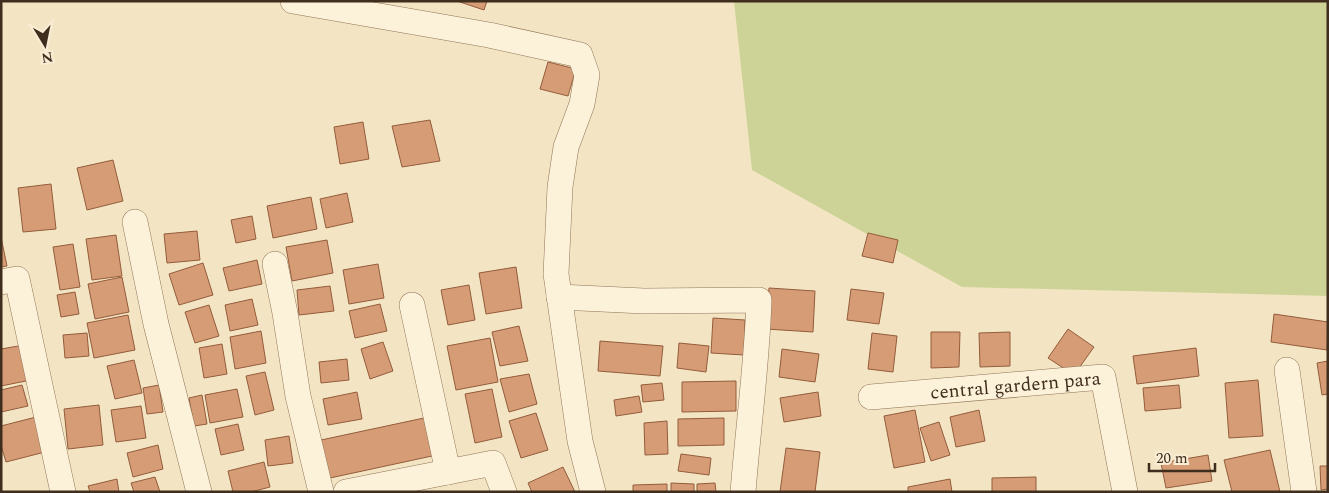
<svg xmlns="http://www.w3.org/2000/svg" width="1329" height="493" viewBox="0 0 1329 493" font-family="Spectral,serif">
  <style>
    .green { fill: #cdd396 }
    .building { fill: #d69c76; stroke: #935c3b }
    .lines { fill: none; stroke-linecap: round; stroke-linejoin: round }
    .minor-casing { stroke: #917558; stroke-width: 26 }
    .minor { stroke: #fcf1d9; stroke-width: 25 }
    .labels { text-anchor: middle; stroke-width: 4; stroke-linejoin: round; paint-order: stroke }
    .street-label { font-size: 19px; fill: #3f2d1d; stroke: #f9eed5 }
  </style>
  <rect width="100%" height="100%" fill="#f3e5c4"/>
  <!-- green -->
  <polygon class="green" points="734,1 1328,1 1328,296 962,287 752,170"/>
  <!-- building -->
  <g class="building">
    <polygon points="457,1 487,1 484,10"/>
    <polygon points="548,62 576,69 568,96 540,89"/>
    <polygon points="430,120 440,161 402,167 392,126"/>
    <polygon points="363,122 369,159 340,164 334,127"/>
    <polygon points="113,160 123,201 87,210 77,168"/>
    <polygon points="51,184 56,229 23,232 18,188"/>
    <polygon points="347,193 353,222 326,228 320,199"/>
    <polygon points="311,197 317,229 273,238 267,206"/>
    <polygon points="252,216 256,239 236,243 231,220"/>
    <polygon points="197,231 200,260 167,263 164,234"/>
    <polygon points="868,233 898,240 893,263 862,256"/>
    <polygon points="116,235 122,276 92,280 86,239"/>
    <polygon points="1,237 7,266 1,267"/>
    <polygon points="327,240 333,273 292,281 286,247"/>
    <polygon points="73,244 80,287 60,290 53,247"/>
    <polygon points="257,260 262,284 229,291 223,268"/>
    <polygon points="203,263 213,295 179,305 169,274"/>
    <polygon points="378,264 384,298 349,304 343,270"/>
    <polygon points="516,267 522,308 486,314 479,273"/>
    <polygon points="122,277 129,312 95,319 88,284"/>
    <polygon points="469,285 475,320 448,325 441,290"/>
    <polygon points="330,286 334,311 299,315 297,290"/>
    <polygon points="769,288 815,291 813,332 766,329"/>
    <polygon points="851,289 884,293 879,324 847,320"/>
    <polygon points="75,292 79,314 61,317 57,295"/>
    <polygon points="252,299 258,325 230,331 225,305"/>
    <polygon points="380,304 387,331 355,338 349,311"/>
    <polygon points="209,305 219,336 195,343 185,312"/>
    <polygon points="1274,314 1328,322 1327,350 1271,342"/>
    <polygon points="128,315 135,350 94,358 87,323"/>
    <polygon points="713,318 745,320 744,355 711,353"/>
    <polygon points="519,326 528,361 500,366 492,332"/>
    <polygon points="1068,329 1094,347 1074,375 1048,358"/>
    <polygon points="261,331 266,363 235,369 230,337"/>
    <polygon points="931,332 960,332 959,367 931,368"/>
    <polygon points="1010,332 1010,366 980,367 979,333"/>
    <polygon points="87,333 89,356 65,358 63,335"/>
    <polygon points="872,333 897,336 893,372 868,369"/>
    <polygon points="490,338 498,382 456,390 447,346"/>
    <polygon points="600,341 663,346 660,376 598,371"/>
    <polygon points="383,342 393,371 370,379 361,349"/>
    <polygon points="679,343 709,346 706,372 677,368"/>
    <polygon points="222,344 227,374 204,378 199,348"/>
    <polygon points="24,345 31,380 1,386 1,349"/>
    <polygon points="1196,348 1199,376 1137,384 1133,356"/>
    <polygon points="782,349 819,354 815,382 779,377"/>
    <polygon points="347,359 349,380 321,383 319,362"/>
    <polygon points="134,360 142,393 115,399 107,366"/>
    <polygon points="1328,361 1328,394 1322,395 1317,363"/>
    <polygon points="265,372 274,410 255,415 246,376"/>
    <polygon points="529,374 537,404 509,412 500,379"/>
    <polygon points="1258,380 1263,436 1229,438 1225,383"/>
    <polygon points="736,381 736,411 682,412 682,382"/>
    <polygon points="662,383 664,400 643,402 641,385"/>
    <polygon points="22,385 28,406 1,412 1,390"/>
    <polygon points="159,385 163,412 147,414 143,388"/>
    <polygon points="1179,385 1181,408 1145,411 1143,388"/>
    <polygon points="237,389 243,417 210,423 205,395"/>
    <polygon points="492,389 502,437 475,443 465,394"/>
    <polygon points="357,392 362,419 328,425 323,399"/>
    <polygon points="818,392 821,416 784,422 780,398"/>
    <polygon points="202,395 207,424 194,426 189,398"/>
    <polygon points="639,396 642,412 616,416 614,400"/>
    <polygon points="99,405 103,445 68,449 64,409"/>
    <polygon points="141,406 146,438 116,442 111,410"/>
    <polygon points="915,410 925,462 894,468 884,416"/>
    <polygon points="979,410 985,441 956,447 950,417"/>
    <polygon points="536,413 548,450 521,458 509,421"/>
    <polygon points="36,417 45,452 6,462 1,445 1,426"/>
    <polygon points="424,418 432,456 330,478 321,440"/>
    <polygon points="724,418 724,445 678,446 678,419"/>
    <polygon points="667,421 668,454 645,455 644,423"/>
    <polygon points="939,422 950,455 931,461 920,428"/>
    <polygon points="238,424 244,450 221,455 215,429"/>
    <polygon points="289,436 293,463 268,466 265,440"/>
    <polygon points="158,445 163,469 133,477 127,453"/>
    <polygon points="786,448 820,452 815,492 780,492"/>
    <polygon points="1270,450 1280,492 1232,492 1224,460"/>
    <polygon points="681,454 711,458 709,475 678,471"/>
    <polygon points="1208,455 1212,481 1166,488 1161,463"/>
    <polygon points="264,462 270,487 251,492 233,492 228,471"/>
    <polygon points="1320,466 1328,466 1328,489 1321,490"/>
    <polygon points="563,467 575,492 532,492 528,483"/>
    <polygon points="155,477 160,492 134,492 131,483"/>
    <polygon points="1036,477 1036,492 992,492 992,478"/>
    <polygon points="117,479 119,492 90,492 88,486"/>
    <polygon points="950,479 952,492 908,492 908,487"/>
    <polygon points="671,483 694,484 694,492 671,492"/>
    <polygon points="715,483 716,492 697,492 697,484"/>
    <polygon points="667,484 667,492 633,492 633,485"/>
  </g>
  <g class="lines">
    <defs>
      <g id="minor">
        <polyline points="293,1 489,35 580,55 587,75 582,104 566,147 560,187 556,274 580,441 593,492"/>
        <polyline points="135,222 156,324 199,492"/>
        <polyline points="275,264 285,313 298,396 321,492"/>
        <polyline points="1,282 17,279 63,492"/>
        <path d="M559,297L644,301L759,300C757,364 748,428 743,492"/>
        <polyline points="412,305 448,472"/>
        <polyline points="1287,370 1304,492"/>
        <path id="s1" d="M871,397L1103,377L1125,492"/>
        <polyline points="346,492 493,463 504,492"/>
      </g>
    </defs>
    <!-- minor casing -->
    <use href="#minor" class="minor-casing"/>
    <!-- minor -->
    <use href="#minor" class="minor"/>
  </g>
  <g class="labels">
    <!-- street labels -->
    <g class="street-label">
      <text dy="7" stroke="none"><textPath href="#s1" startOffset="145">central gardern para</textPath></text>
    </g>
  </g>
  <!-- border -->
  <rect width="1329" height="493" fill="none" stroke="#3f2d1d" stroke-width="5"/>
  <!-- north arrow -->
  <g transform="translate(45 45) rotate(170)" stroke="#f9eed5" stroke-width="4" paint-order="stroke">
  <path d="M0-4L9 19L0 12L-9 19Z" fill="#3f2d1d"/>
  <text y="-8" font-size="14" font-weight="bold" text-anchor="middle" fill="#3f2d1d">N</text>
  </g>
  <!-- scale -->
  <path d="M1149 463v8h66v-8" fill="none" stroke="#3f2d1d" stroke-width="2.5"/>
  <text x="1156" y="463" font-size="15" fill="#3f2d1d" stroke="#f9eed5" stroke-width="4" paint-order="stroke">20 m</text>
</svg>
